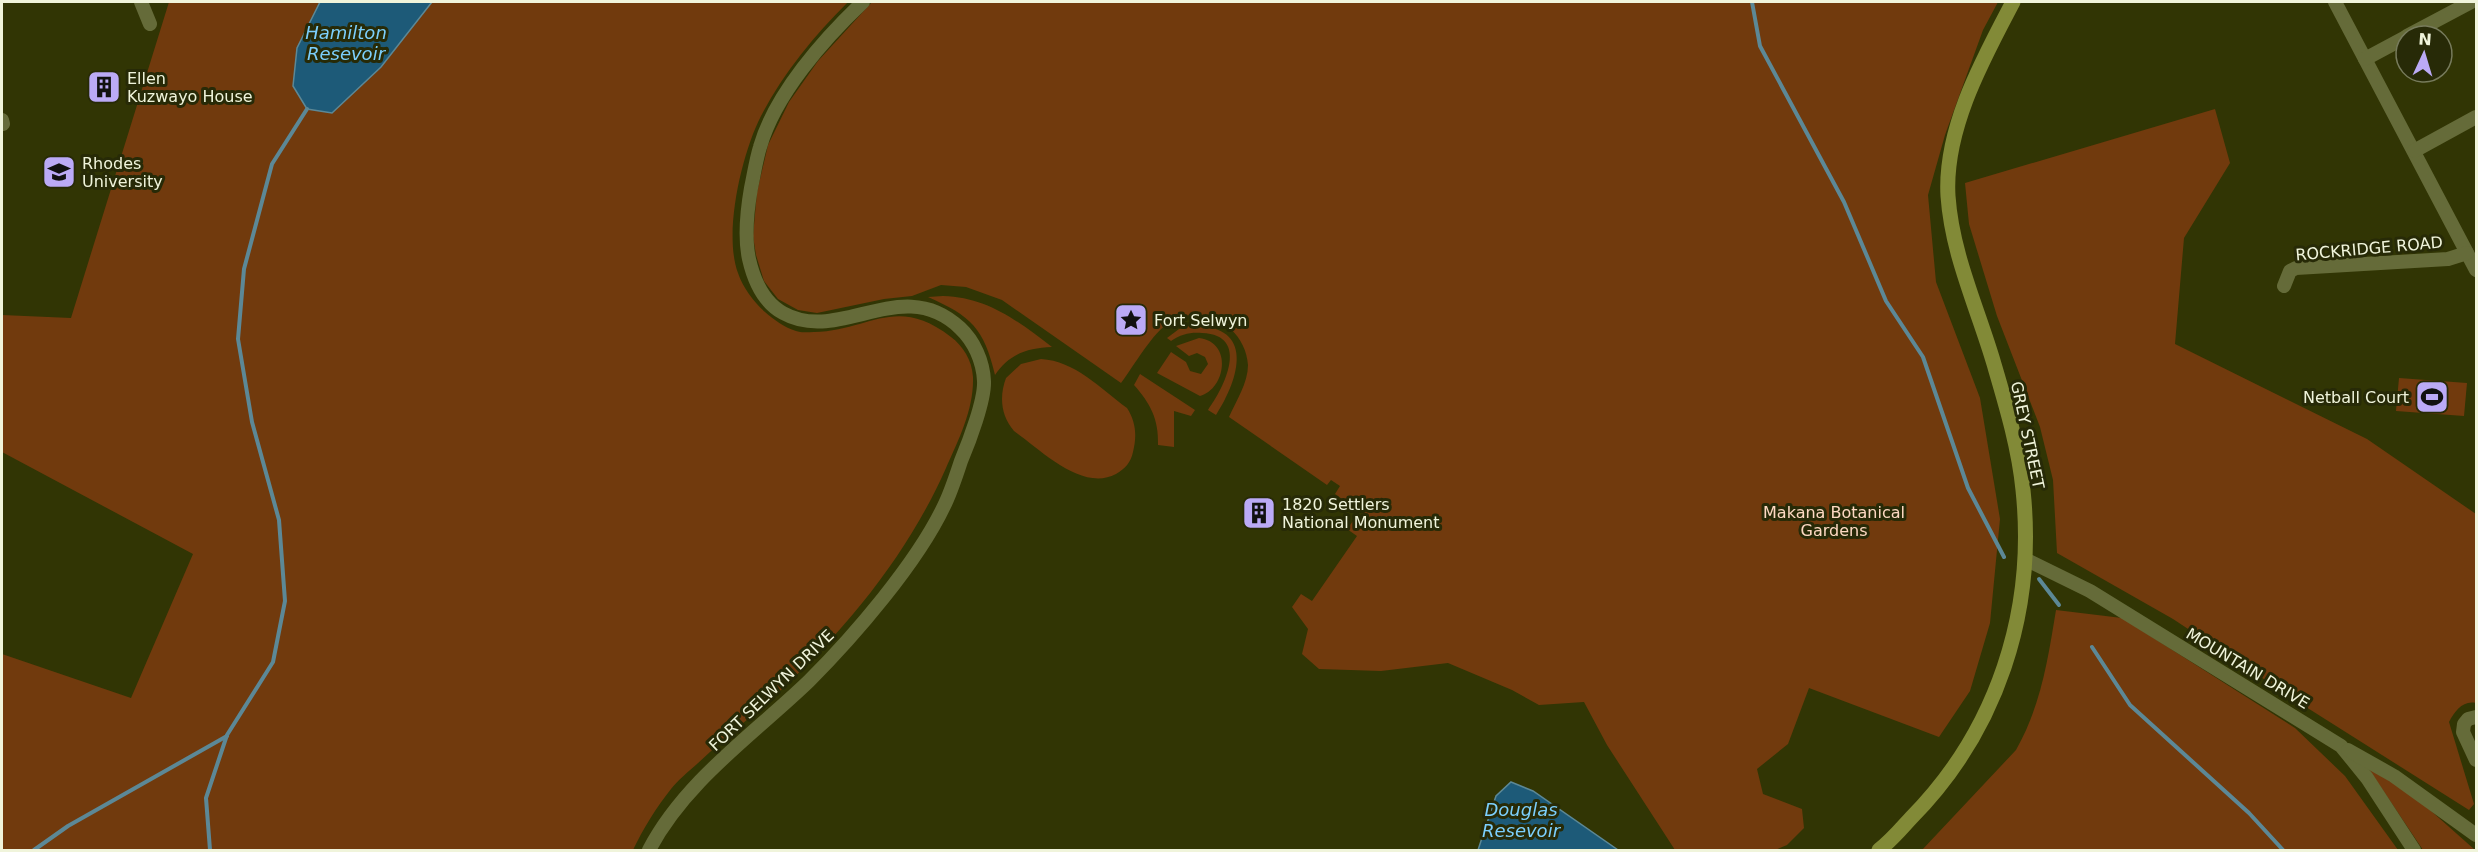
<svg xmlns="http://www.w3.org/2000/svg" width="2478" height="852" viewBox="0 0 2478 852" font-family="'DejaVu Sans',sans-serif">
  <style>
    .green { fill: #713a0d }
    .water { fill: #1d5a78; stroke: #5c8896; stroke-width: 1.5 }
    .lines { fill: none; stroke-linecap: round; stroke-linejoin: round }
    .stream { stroke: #5c8896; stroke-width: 4 }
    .minor { stroke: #656b39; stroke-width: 14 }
    .secondary { stroke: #828a37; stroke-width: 15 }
    .labels { text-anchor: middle; stroke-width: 6; stroke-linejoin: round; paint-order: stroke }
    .poi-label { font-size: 16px; fill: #f0f4db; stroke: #272a07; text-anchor: start }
    .street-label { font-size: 16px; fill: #f0f4db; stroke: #272a07 }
    .park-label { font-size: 16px; fill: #fed9c2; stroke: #272a07 }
    .water-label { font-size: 18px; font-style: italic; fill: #7ccffc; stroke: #272a07 }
  </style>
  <rect width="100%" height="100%" fill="#313504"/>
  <!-- green -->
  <g class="green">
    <path d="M169,2H320L297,48L332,113L381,67L432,2H848C814,36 784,72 761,116C742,153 723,233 738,273C743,288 754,302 765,312C773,319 785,328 796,331C801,333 808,332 814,332C869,331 896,294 951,337C963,346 972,360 973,377C974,409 959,439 946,468C909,552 849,626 782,689C754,715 724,738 697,764C688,772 678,780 671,789C656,808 643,829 633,850H2V654L131,698L193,554L2,452V315L71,318Z"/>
    <path d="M872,2H1998L1983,30L1945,135L1928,195L1936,282L1980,398L2000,519L1990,623L1970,691L1939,737L1809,688L1788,744L1757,769L1763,794L1802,809L1804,828L1787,845L1775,850H1675L1607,745L1584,702L1539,705L1512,690L1448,663L1381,671L1319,669L1302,654L1308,629L1292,607L1301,594L1312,601L1357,536L1347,529L1353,521L1360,526L1366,516L1335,494L1340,486L1331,480L1327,485L1229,417C1236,401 1248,383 1248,365C1246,328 1204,301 1170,322C1152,333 1134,366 1121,383L1002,300L966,287L941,285L912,296L884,299L817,313L798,310L778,299L764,281L756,255L753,236L757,192L768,145L789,102L818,61Z"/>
    <path d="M2215,109L2230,163L2184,238L2175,344L2367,439L2476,514V703C2463,700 2455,711 2449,722L2474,804L2469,810L2306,707L2173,619L2057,553L2053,480L2040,427L1997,316L1969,224L1965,183Z"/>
    <path d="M943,296C987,297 1018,321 1052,347C1027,348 1009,354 995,375C984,328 971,316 928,297Z"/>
    <path d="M1189,326C1255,323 1241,376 1216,415L1208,410C1224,388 1251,335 1202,333C1191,332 1181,334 1171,341L1167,338L1179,329Z"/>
    <path d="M1199,338C1233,342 1226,389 1200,396L1157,373L1171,352L1186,362L1190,371L1201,374L1208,364L1205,357L1197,353L1189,356L1176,346Z"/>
    <path d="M1041,359C1075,361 1100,388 1127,408C1136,422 1137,436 1133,452C1131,462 1125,469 1116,474C1082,492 1041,450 1014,431C1001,416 999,397 1006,378L1021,364Z"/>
    <path d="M1140,374L1195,410L1191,416L1174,411V447L1158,445C1159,419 1150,403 1134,385Z"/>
    <polygon points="2399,378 2467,383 2464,416 2396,411"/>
    <path d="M2056,610L2122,618L2295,728L2345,776L2398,850H1922L2016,750C2041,706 2048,659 2056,610Z"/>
    <polygon points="2366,765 2421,802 2475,850 2423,850"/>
  </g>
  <!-- water -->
  <g class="water">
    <polygon points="320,2 432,2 381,67 332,113 307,109 293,86 297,48"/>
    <polygon points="1511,782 1533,791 1618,850 1478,850 1496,796"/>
  </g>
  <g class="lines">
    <!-- stream -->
    <g class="stream">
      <polyline points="1752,2 1760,46 1844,202 1886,301 1923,357 1968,488 2004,557"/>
      <polyline points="2039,579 2059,605"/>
      <polyline points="2092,647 2130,705 2249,813 2283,850"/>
      <polyline points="34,850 68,826 227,736"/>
      <polyline points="210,850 206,798 227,735 273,662 285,601 279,520 252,422 238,339 244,269 272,164 307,109"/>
    </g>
    <!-- minor -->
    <g class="minor">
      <polyline points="141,2 150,24"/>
      <polyline points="2335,2 2476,270"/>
      <polyline points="2407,36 2471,2"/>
      <polyline points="2365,59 2406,37"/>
      <polyline points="2,120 3,124"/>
      <polyline points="2414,151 2476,117"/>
      <polyline points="2284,286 2290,271 2296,268 2448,259 2467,253"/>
      <polyline points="2025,559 2090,591 2341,746 2367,778 2414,850"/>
      <polyline points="2476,717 2468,719 2464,724 2463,732 2476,760"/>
      <polyline points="2348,750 2394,776 2476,835"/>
      <path d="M649,850C685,781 754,734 809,681C854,636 917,563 944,506C951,492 956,476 961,461C969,442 985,400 984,381C983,361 974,341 960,328C902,273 840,345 783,313C763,302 754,281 749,259C744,236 747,211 751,188C754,174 756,160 760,147C775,94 824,39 863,2"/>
    </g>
    <!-- secondary -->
    <path class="secondary" d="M1879,850C1891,841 1901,829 1911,818C1997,731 2036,612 2023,490C2019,448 2006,405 1994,364C1978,309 1952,255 1948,196C1944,129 1983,59 2013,2"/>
  </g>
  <!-- icons -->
  <defs>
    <symbol id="building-square" viewBox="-11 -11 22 22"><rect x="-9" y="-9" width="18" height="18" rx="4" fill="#bbaaf6" stroke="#272a07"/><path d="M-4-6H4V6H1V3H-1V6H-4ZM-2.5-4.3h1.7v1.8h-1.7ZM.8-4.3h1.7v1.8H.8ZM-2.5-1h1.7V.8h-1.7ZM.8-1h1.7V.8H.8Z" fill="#111"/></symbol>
    <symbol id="university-square" viewBox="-11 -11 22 22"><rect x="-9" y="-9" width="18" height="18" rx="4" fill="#bbaaf6" stroke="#272a07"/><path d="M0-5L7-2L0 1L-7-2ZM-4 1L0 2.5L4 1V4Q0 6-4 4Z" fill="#111"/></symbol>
    <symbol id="sight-square" viewBox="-11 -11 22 22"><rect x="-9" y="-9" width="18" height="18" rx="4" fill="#bbaaf6" stroke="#272a07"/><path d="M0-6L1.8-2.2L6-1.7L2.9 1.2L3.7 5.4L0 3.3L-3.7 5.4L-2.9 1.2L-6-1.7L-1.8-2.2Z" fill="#111"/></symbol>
    <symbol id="stadium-square" viewBox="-11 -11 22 22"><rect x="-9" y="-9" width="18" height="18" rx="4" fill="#bbaaf6" stroke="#272a07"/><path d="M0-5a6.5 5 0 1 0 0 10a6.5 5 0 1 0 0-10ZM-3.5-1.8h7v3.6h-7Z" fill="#111"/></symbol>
  </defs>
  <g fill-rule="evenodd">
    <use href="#building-square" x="85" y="68" width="38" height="38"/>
    <use href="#university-square" x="40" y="153" width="38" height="38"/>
    <use href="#sight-square" x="1112" y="301" width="38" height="38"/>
    <use href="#stadium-square" x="2413" y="378" width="38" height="38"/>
    <use href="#building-square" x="1240" y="494" width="38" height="38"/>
  </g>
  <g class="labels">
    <!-- poi labels -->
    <g class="poi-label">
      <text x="127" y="84">Ellen<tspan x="127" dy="18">Kuzwayo House</tspan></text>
      <text x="82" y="169">Rhodes<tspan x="82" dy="18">University</tspan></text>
      <text x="1154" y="326">Fort Selwyn</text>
      <text x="2409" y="403" text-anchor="end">Netball Court</text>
      <text x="1282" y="510">1820 Settlers<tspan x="1282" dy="18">National Monument</tspan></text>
    </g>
    <!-- street labels -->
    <g class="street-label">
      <text transform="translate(2369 248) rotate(-5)" y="6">ROCKRIDGE ROAD</text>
      <text transform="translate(2028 435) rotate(78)" y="6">GREY STREET</text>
      <text transform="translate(2248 668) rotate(31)" y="6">MOUNTAIN DRIVE</text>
      <text transform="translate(771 690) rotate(-44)" y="6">FORT SELWYN DRIVE</text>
    </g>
    <!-- park labels -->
    <g class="park-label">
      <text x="1834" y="518">Makana Botanical<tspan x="1834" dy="18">Gardens</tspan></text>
    </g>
    <!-- water labels -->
    <g class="water-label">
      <text x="346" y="39">Hamilton<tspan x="346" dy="21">Resevoir</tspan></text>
      <text x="1521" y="816">Douglas<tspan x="1521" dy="21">Resevoir</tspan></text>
    </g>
  </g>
  <!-- border -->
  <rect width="2478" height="852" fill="none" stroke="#f0f4db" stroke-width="6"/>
  <!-- north arrow -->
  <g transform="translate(2424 54) rotate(4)"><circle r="28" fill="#272a07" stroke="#777b5c" stroke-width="1.5"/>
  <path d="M0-4.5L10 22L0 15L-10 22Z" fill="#bbaaf6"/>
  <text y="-9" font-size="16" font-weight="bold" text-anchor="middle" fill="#f0f4db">N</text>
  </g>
</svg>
